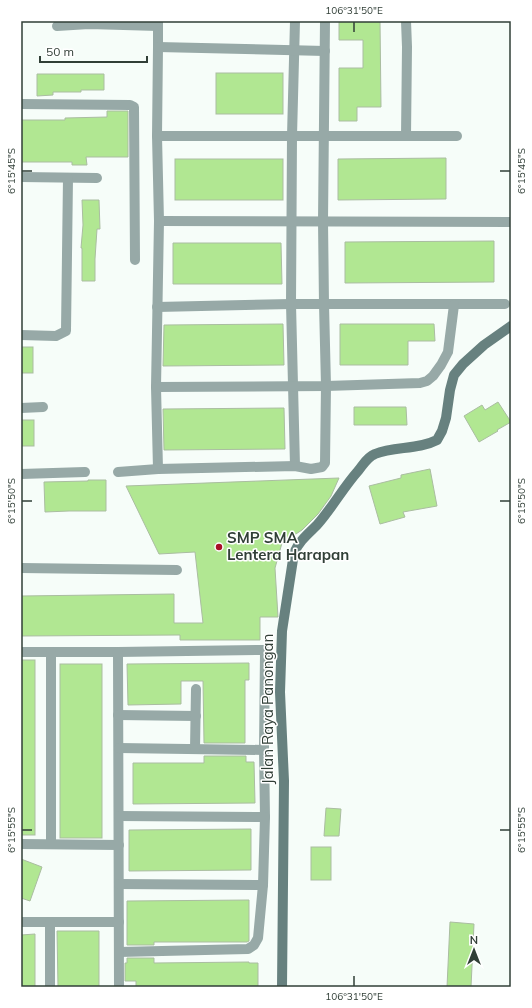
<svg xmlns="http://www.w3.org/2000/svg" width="532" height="1008" viewBox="0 0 532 1008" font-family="Mulish,sans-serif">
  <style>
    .building { fill: #b1e792; stroke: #aabda1 }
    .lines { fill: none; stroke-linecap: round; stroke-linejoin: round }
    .street { stroke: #97a9a7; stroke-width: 10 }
    .secondary { stroke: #67817f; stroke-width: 10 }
    .ticks { fill: none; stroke: #313f37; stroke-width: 1.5 }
    .poi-dot { fill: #a81027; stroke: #fff; stroke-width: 1.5 }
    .labels { text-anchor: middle; stroke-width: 3; stroke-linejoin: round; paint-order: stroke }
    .poi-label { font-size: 15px; font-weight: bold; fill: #313f37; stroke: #fff; text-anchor: start }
    .street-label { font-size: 15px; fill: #313f37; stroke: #fff }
    .neatline { fill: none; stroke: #313f37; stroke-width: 1.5 }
    .ticks-label { font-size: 10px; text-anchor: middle; fill: #313f37 }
  </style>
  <rect width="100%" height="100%" fill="#f6fdf9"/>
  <!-- building -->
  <g class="building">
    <polygon points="339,21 380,21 381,107 357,107 357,121 339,121 339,68 363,68 363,40 339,40"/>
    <rect x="216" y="73" width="67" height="41"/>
    <polygon points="37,74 104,74 104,90 81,90 81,92 53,92 53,95 37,96"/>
    <polygon points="107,111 128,111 128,157 86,157 87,165 72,165 72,162 21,162 21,120 65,120 65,118 107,117"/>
    <polygon points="446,158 446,199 338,200 338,159"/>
    <rect x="175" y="159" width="108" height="41"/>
    <polygon points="82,200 99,200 100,229 97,229 95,259 95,281 82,281 82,248 81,248 83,225"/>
    <polygon points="494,241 494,282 345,283 345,242"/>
    <polygon points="173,243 281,243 282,284 173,284"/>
    <polygon points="283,324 284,365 163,366 164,325"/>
    <polygon points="340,324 434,324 435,341 408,341 408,365 340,365"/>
    <rect x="21" y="347" width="12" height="26"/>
    <polygon points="498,402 511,422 497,430 498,431 479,442 464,416 482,405 485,410"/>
    <polygon points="354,407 406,407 407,425 354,425"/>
    <polygon points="284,408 285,449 164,450 163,409"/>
    <rect x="21" y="420" width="13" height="26"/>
    <polygon points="430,469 437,506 403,512 405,517 380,524 369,486 401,478 401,475"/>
    <polygon points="339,478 331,496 318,514 302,530 282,543 275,568 278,617 260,617 260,640 180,640 180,635 21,636 21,596 174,594 174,623 203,623 195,552 159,554 126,486"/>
    <polygon points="88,480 106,480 106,511 69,511 45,512 44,482 88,481"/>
    <rect x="21" y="660" width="14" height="175"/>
    <polygon points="249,663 249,680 245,680 245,743 204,743 203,681 181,681 181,704 128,705 127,664"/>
    <rect x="60" y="664" width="42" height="174"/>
    <polygon points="204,756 246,756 246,762 254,762 255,803 133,804 133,763 204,763"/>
    <polygon points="326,808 341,809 339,836 324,836"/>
    <polygon points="251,829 251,870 129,871 129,830"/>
    <rect x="311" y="847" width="20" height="33"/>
    <polygon points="21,859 42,867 30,901 21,898"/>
    <polygon points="249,900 249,941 247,942 154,942 154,945 127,945 127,901"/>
    <polygon points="450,922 474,924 471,987 447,987"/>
    <polygon points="57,931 99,931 99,987 58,987"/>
    <polygon points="35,934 35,987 21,987 21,935"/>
    <polygon points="127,958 154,958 154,963 249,962 249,963 258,963 258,987 136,987 136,981 125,981 125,963 127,963"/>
  </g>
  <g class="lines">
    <!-- street -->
    <g class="street">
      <polyline points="158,21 158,47 157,136 159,221 156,387 158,469"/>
      <polyline points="295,21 292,136 291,304 295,466"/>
      <polyline points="406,21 407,47 406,136"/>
      <polyline points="57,26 89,24 158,26"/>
      <polyline points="158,47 325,51"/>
      <polyline points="21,104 130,105 134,107 135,260"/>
      <polyline points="157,136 457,136"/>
      <polyline points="21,177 97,178"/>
      <polyline points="159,221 511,222"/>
      <polyline points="157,307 291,304 505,304"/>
      <polyline points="21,335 56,336 66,331 68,178"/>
      <polyline points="156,387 326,386 420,383 427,381 433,376 441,365 448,352 454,305"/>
      <polyline points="21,408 43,407"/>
      <polyline points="118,472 158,469 295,466 311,469 322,467 325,463 326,386 324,304 323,221 325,21"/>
      <polyline points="21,474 85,472"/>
      <polyline points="21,568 177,570"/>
      <polyline points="21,652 118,652 262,650 264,650 265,652 264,750 265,817 263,885 258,938 254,945 248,949 119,952"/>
      <polyline points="51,652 51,844"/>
      <polyline points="118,652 119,987"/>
      <polyline points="118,715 196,716"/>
      <polyline points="119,748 264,750"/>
      <polyline points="195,749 196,689"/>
      <polyline points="119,816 265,817"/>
      <polyline points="21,844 119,845"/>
      <polyline points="119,884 263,885"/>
      <polyline points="21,922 119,922"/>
      <polyline points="50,922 50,987"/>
    </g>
    <!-- secondary -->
    <path class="secondary" d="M282,987L284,781L280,692L282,631L294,553C299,541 308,534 317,525C332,508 343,488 358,471C363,465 367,457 375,454C394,446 418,450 437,440L442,431L446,418L450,390L454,375L463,364L484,345L511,326"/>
  </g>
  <!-- ticks -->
  <path class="ticks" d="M354,22V32M22,171H32M500,171H510M22,501H32M500,501H510M22,830H32M500,830H510M354,976V986"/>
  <!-- markers -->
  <circle class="poi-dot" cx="219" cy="547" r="4"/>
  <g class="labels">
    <!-- poi labels -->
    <g class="poi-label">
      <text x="227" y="543">SMP SMA<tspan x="227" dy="17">Lentera Harapan</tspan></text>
    </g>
    <!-- street labels -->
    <g class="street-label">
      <text transform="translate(268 709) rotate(-90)" y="5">Jalan Raya Panongan</text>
    </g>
  </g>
  <!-- border -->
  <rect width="532" height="1008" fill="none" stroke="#ffffff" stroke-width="44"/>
  <!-- north arrow -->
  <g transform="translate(474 950)" stroke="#ffffff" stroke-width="3" paint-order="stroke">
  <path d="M0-3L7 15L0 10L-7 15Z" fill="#313f37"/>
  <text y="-6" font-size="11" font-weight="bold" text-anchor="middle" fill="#313f37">N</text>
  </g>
  <!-- scale -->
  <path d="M40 56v6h107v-6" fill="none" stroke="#313f37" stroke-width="2"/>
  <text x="46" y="56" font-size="12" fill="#313f37" stroke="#ffffff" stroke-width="3" paint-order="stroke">50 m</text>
  <rect x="22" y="22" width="488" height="964" class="neatline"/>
  <g class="ticks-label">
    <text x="354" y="14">106°31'50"E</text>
    <text transform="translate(11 171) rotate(-90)" y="4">6°15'45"S</text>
    <text transform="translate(521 171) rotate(-90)" y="4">6°15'45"S</text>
    <text transform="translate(11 501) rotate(-90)" y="4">6°15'50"S</text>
    <text transform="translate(521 501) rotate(-90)" y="4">6°15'50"S</text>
    <text transform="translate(11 830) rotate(-90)" y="4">6°15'55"S</text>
    <text transform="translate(521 830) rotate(-90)" y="4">6°15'55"S</text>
    <text x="354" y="1000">106°31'50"E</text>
  </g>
</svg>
